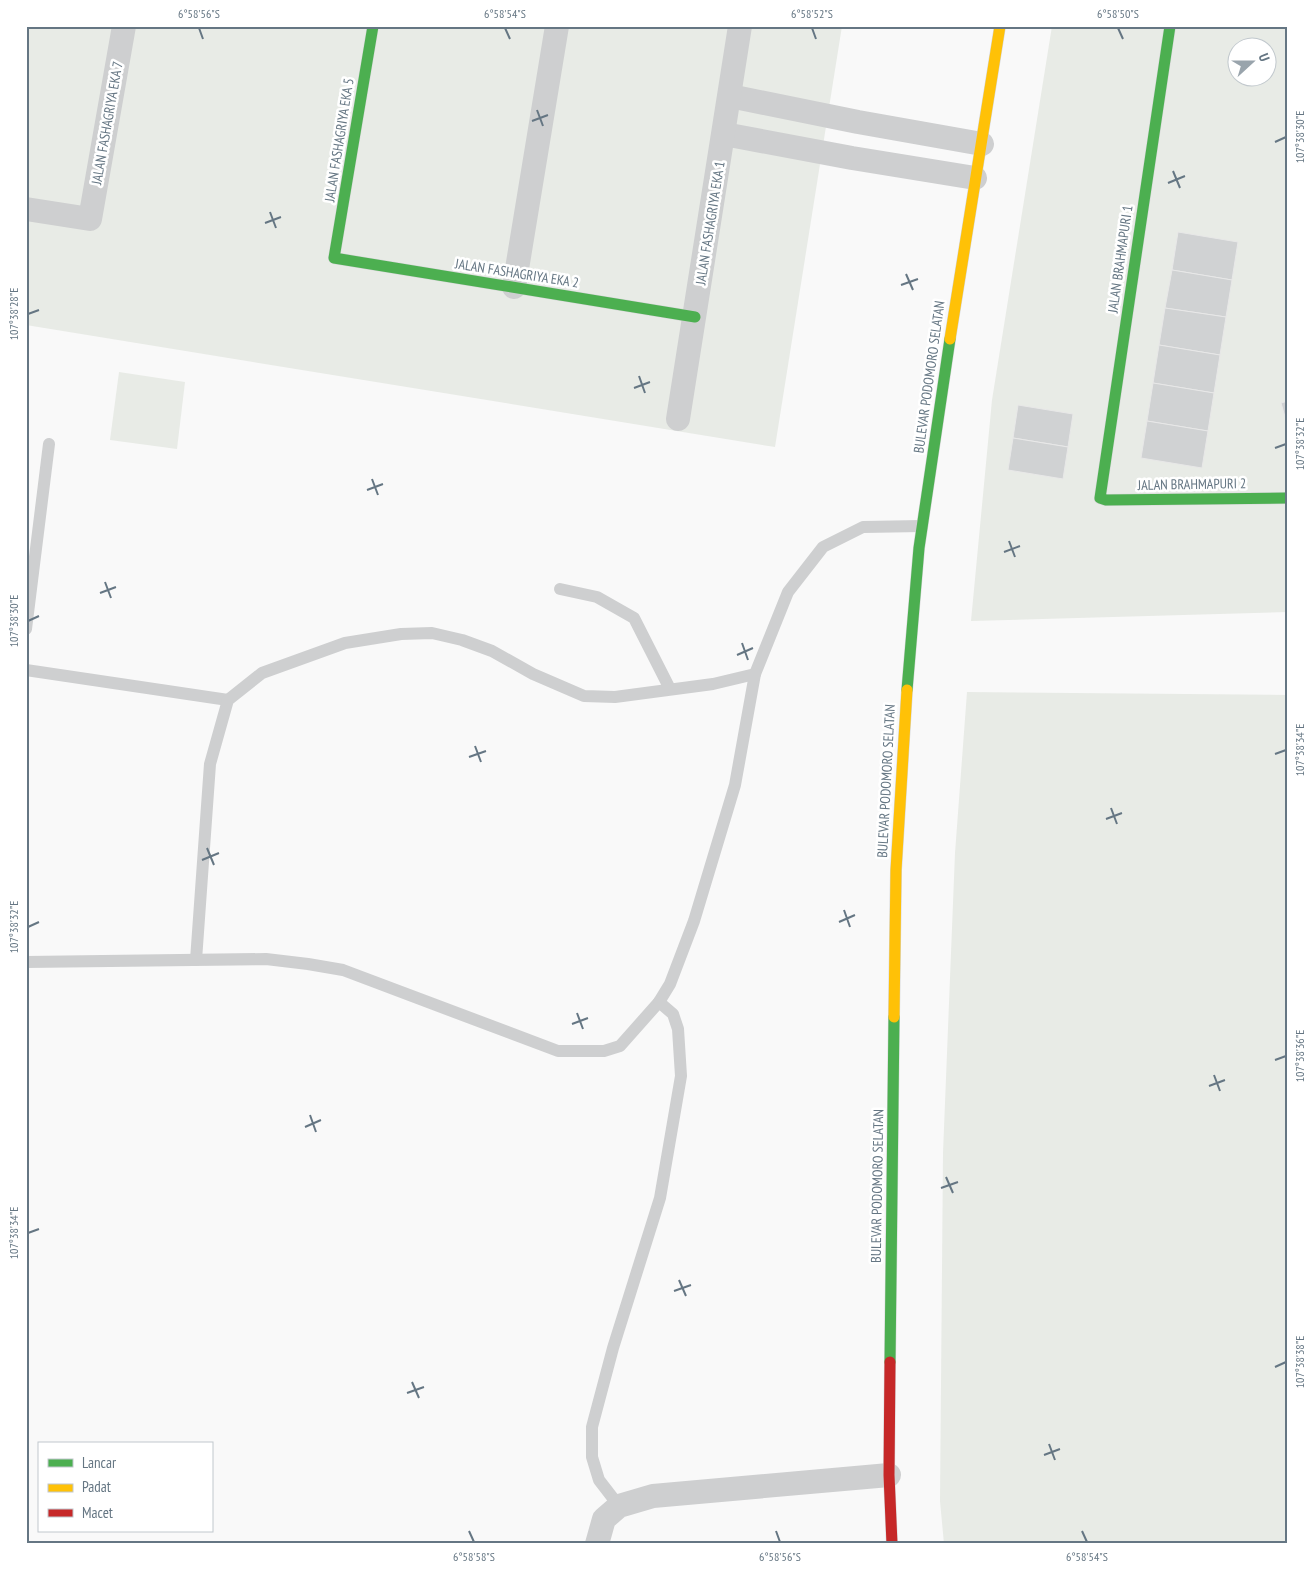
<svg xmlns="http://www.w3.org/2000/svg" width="1314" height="1570" viewBox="0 0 1314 1570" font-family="'PT Sans Narrow',sans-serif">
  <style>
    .green { fill: #e8ebe6; fill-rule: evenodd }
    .building { fill: #d0d2d3; stroke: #e8e8e8 }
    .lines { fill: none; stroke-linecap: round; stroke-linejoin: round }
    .fast-casing { stroke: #d5d6d7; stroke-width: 12 }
    .slow-casing { stroke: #d5d6d7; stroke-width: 12 }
    .jam-casing { stroke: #d5d6d7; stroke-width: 12 }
    .lane { stroke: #cecfd0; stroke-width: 12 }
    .street { stroke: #cecfd0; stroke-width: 24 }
    .fast { stroke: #4caf50; stroke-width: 11 }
    .slow { stroke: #ffc107; stroke-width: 11 }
    .jam { stroke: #c62828; stroke-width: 11 }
    .ticks { fill: none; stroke: #657683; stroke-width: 2 }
    .labels { text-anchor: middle; stroke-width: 5; stroke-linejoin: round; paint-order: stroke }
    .street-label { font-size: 14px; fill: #657683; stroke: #fff }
    .neatline { fill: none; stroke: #657683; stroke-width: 2 }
    .ticks-label { font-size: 12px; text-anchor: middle; fill: #657683 }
  </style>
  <rect width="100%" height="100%" fill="#f9f9f9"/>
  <!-- green -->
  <g class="green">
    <polygon points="26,26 842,26 775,447 26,325"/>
    <path d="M1052,26H1288V612L971,621L992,400ZM1236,48H1266V78H1236Z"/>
    <polygon points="119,372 185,382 177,449 110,440"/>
    <polygon points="967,692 1288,695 1288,1544 944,1544 940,1501 943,1153 955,853"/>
  </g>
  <!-- building -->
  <g class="building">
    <polygon points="1178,232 1238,242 1232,280 1172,270"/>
    <polygon points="1172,270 1232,280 1226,317 1165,308"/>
    <polygon points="1165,308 1226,317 1220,355 1159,345"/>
    <polygon points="1159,345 1220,355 1214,393 1153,383"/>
    <polygon points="1153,383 1214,393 1208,431 1147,421"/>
    <polygon points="1288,401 1288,427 1281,403"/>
    <polygon points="1018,405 1073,414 1068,447 1013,438"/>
    <polygon points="1147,421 1208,431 1202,468 1141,458"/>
    <polygon points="1013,438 1068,447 1063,479 1008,470"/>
  </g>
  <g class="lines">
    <defs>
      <g id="fast">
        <polyline points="373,26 334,258 695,317"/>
        <polyline points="1170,26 1100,498 1106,500 1288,498"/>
        <polyline points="907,690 919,548 950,339"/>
        <polyline points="890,1362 894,1017"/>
      </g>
      <g id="slow">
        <polyline points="950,339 1000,26"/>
        <polyline points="894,1017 896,870 907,690"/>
      </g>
      <polyline id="jam" points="890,1362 889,1475 892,1544"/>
    </defs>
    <!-- fast casing -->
    <use href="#fast" class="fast-casing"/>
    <!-- slow casing -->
    <use href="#slow" class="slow-casing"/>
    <!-- jam casing -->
    <use href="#jam" class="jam-casing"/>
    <!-- lane -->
    <g class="lane">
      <polyline points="560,589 597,597 634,618 670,689"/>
      <polyline points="26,629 49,444"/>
      <polyline points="26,670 228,700"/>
      <polyline points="196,960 210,764 228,700 262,673 345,643 401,634 432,633 462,640 492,651 533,674 584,696 615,697 713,684 755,674 788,592 823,547 863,527 922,526"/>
      <polyline points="26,962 266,959 308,964 343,970 558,1051 604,1051 620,1046 659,1002 670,984 694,921 735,785 755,674"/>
      <polyline points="619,1506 599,1480 592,1457 592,1427 613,1348 660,1198 681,1076 678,1029 673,1014 659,1002"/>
    </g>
    <!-- street -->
    <g class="street">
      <polyline points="730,96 858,122 982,144"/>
      <polyline points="724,134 852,158 975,178"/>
      <polyline points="26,209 90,219 124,26"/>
      <polyline points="514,287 557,26"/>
      <polyline points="678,419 740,26"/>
      <polyline points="597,1544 604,1519 619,1506 653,1496 889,1475"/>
    </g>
    <!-- fast -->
    <use href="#fast" class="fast"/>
    <!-- slow -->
    <use href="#slow" class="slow"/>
    <!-- jam -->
    <use href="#jam" class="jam"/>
  </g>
  <!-- ticks -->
  <path class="ticks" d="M199,28L203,39M505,28L510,39M812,28L816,39M1118,28L1123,39M537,110L543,126M532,121L548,115M1275,142L1286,137M1173,171L1180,188M1168,183L1185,176M270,212L276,228M265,223L281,217M906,274L913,290M901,285L918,279M28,314L39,310M639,376L645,393M634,388L650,382M1275,448L1286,444M372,479L378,495M367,490L383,484M1009,541L1015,557M1004,552L1020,546M105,582L111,598M100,593L116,587M28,621L39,616M742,643L748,660M737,655L753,648M475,746L481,762M1275,754L1286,750M469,757L486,751M1111,808L1117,824M1106,819L1122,813M207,848L214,865M202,860L219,853M844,910L850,927M839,922L855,915M28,927L39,922M577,1013L583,1029M572,1024L588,1018M1275,1060L1286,1056M1214,1075L1220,1091M1209,1086L1225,1080M310,1115L316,1132M305,1127L321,1120M946,1177L953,1193M941,1188L958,1182M28,1233L39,1229M679,1280L686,1296M674,1291L691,1285M1275,1367L1286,1362M412,1382L419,1398M407,1393L424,1387M1049,1444L1055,1460M1044,1455L1060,1449M469,1531L474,1542M776,1531L780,1542M1082,1531L1087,1542"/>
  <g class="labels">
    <!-- street labels -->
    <g class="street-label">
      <text transform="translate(107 123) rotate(-80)" y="5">JALAN FASHAGRIYA EKA 7</text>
      <text transform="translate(339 140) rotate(-81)" y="5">JALAN FASHAGRIYA EKA 5</text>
      <text transform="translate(710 223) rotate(-81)" y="5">JALAN FASHAGRIYA EKA 1</text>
      <text transform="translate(1120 259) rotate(-82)" y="5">JALAN BRAHMAPURI 1</text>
      <text transform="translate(517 273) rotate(9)" y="5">JALAN FASHAGRIYA EKA 2</text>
      <text transform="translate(929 377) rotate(-82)" y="5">BULEVAR PODOMORO SELATAN</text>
      <text transform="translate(1192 484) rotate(-1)" y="5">JALAN BRAHMAPURI 2</text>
      <text transform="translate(886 781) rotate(-87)" y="5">BULEVAR PODOMORO SELATAN</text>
      <text transform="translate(877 1186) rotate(-89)" y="5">BULEVAR PODOMORO SELATAN</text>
    </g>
  </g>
  <!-- border -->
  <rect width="1314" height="1570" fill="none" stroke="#ffffff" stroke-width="55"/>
  <!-- legend -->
  <rect x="38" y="1442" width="175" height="90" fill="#ffffff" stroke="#c1c8cd"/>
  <rect x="48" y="1459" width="25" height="8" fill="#4caf50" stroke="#c1c8cd"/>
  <text x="82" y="1468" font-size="15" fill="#657683">Lancar</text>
  <rect x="48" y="1484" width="25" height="8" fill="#ffc107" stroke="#c1c8cd"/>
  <text x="82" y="1492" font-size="15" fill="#657683">Padat</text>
  <rect x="48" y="1509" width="25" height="8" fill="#c62828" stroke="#c1c8cd"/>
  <text x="82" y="1518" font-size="15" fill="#657683">Macet</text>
  <!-- north arrow -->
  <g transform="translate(1252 62) rotate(69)"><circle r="24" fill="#ffffff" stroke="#c1c8cd"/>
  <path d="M0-4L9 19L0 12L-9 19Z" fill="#99a4ac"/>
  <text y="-8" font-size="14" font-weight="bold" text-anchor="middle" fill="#657683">U</text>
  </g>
  <rect x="28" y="28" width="1258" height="1514" class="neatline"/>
  <g class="ticks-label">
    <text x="199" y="18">6°58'56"S</text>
    <text x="505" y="18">6°58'54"S</text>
    <text x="812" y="18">6°58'52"S</text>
    <text x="1118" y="18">6°58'50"S</text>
    <text transform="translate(1300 137) rotate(-90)" y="4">107°38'30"E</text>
    <text transform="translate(14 314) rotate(-90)" y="4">107°38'28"E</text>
    <text transform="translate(1300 444) rotate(-90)" y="4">107°38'32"E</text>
    <text transform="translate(14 621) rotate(-90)" y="4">107°38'30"E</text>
    <text transform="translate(1300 750) rotate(-90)" y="4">107°38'34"E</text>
    <text transform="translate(14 927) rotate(-90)" y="4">107°38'32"E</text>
    <text transform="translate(1300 1056) rotate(-90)" y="4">107°38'36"E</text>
    <text transform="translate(14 1233) rotate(-90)" y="4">107°38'34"E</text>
    <text transform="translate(1300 1362) rotate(-90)" y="4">107°38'38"E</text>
    <text x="474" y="1561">6°58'58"S</text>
    <text x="780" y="1561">6°58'56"S</text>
    <text x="1087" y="1561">6°58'54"S</text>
  </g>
</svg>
